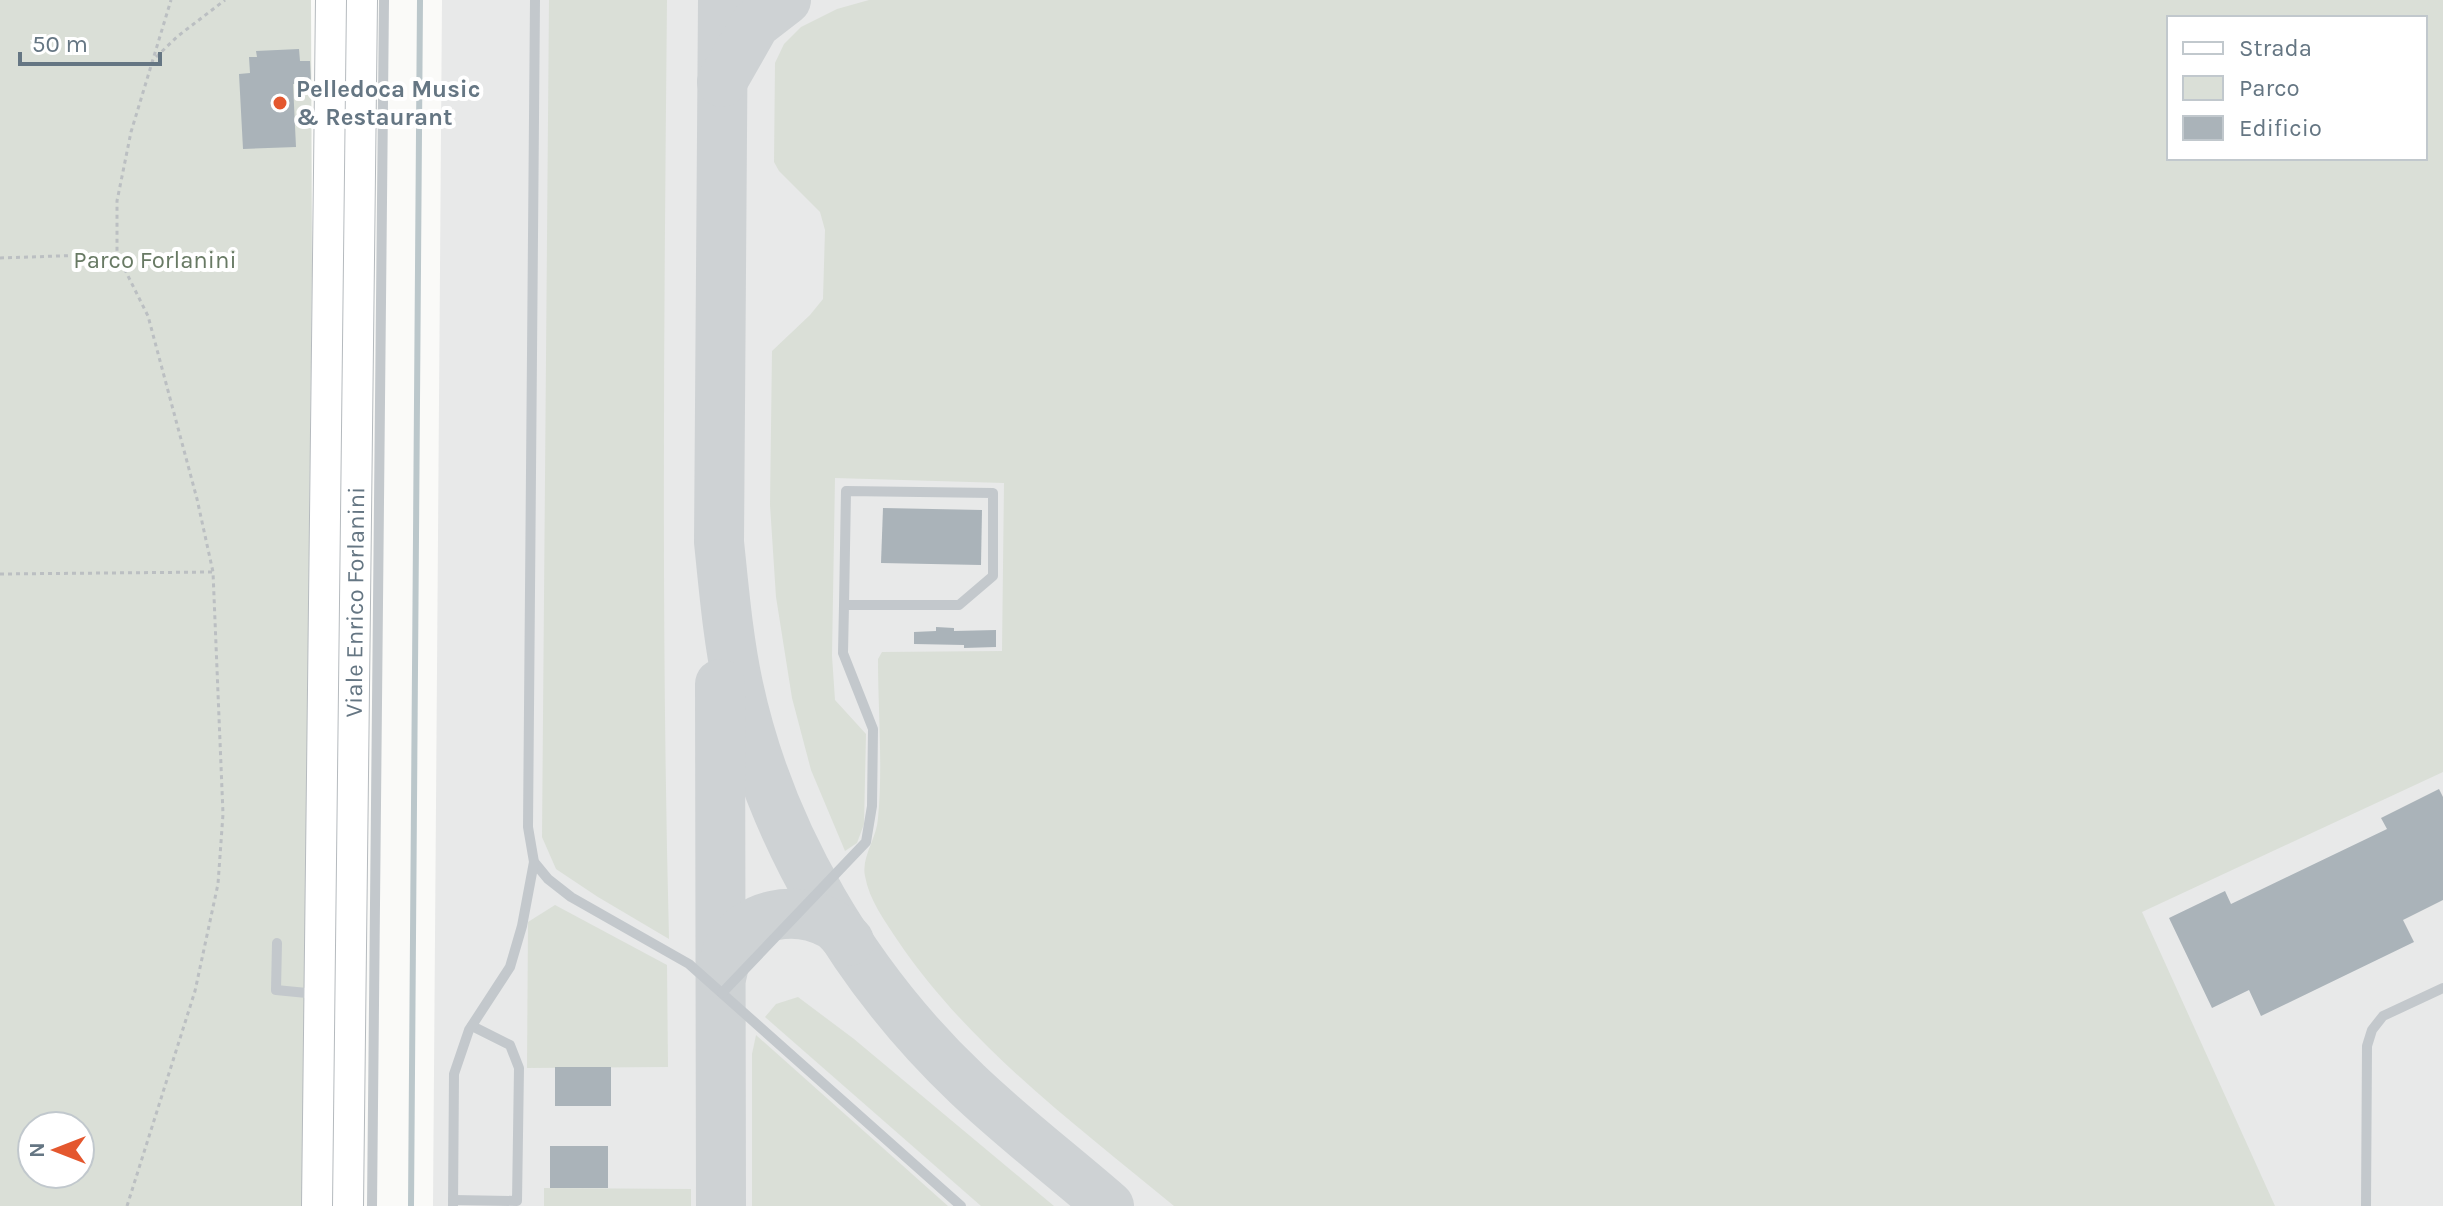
<svg xmlns="http://www.w3.org/2000/svg" width="2443" height="1206" viewBox="0 0 2443 1206" font-family="Karla,sans-serif">
  <style>
    .built { fill: #e8e9e9; fill-rule: evenodd }
    .green { fill: #dadfd7; fill-rule: evenodd }
    .lines { fill: none; stroke-linecap: round; stroke-linejoin: round }
    .stream { stroke: #bbc7cb; stroke-width: 6 }
    .taxiway { stroke: #ced2d4; stroke-width: 50 }
    .building { fill: #aab3b9 }
    .primary-casing { stroke: #b5babe; stroke-width: 32 }
    .path { stroke: #bbbfc2; stroke-width: 3; stroke-dasharray: 4 4; stroke-linecap: butt }
    .service { stroke: #c3c8cc; stroke-width: 10 }
    .primary { stroke: #fff; stroke-width: 30 }
    .poi-dot { fill: #e4572e; stroke: #fff; stroke-width: 3 }
    .labels { text-anchor: middle; stroke-width: 8; stroke-linejoin: round; paint-order: stroke }
    .poi-label { font-size: 24px; font-weight: bold; fill: #657683; stroke: #fff; text-anchor: start }
    .park-label { font-size: 24px; fill: #687a64; stroke: #fff }
    .street-label { font-size: 24px; fill: #657683; stroke: #fff }
  </style>
  <rect width="100%" height="100%" fill="#fafaf8"/>
  <!-- built -->
  <path class="built" d="M442,0H2443V1206H433ZM2169,18H2425V158H2169Z"/>
  <!-- green -->
  <g class="green">
    <path d="M0,0H311L312,272L302,1206H0ZM32,1126H80V1174H32Z"/>
    <path d="M549,0H667C664,313 661,626 669,939L598,897L556,869L542,837Z"/>
    <path d="M869,0H2443V772L2142,912L2275,1206H1174C1076,1125 970,1047 898,941C885,921 869,900 865,876C861,857 877,838 878,818C883,768 878,710 878,659L882,652L1002,651L1004,483L835,478L832,656L835,700L866,734L864,824L857,843L845,851L811,770L792,698L776,597L770,505L772,351L810,315L823,299L825,230L820,212L779,171L774,162L775,63L784,44L801,27L837,9ZM2169,18H2425V158H2169Z"/>
    <polygon points="555,905 667,965 668,1067 527,1068 528,922"/>
    <polygon points="798,997 854,1039 1054,1206 981,1206 765,1017 776,1004"/>
    <polygon points="756,1035 948,1206 752,1206 752,1054"/>
    <polygon points="544,1188 691,1189 691,1206 544,1206"/>
  </g>
  <g class="lines">
    <!-- stream -->
    <polyline class="stream" points="411,1206 420,0"/>
    <!-- taxiway -->
    <g class="taxiway">
      <path d="M723,0L719,542C724,590 728,638 738,685C770,835 856,979 967,1084C1012,1127 1062,1165 1109,1206"/>
      <polyline points="722,82 755,24 786,0"/>
      <polyline points="720,684 721,1206"/>
      <path d="M722,974C724,967 724,957 728,950C747,912 796,905 831,924C838,928 843,935 849,941"/>
    </g>
  </g>
  <!-- building -->
  <g class="building">
    <polygon points="299,49 300,61 310,61 311,83 293,84 296,147 243,149 239,74 250,73 249,57 257,57 256,51"/>
    <polygon points="883,508 982,510 981,565 881,563"/>
    <polygon points="936,627 954,628 954,631 996,630 996,647 964,648 964,645 914,644 914,632 936,631"/>
    <polygon points="2439,789 2443,797 2443,900 2403,920 2414,942 2261,1016 2249,990 2212,1008 2169,918 2225,891 2231,904 2387,829 2381,818"/>
    <rect x="555" y="1067" width="56" height="39"/>
    <rect x="550" y="1146" width="58" height="42"/>
  </g>
  <g class="lines">
    <defs>
      <g id="primary">
        <polyline points="317,1206 331,0"/>
        <path id="s1" d="M348,1206L362,0"/>
      </g>
    </defs>
    <!-- primary casing -->
    <use href="#primary" class="primary-casing"/>
    <!-- path -->
    <g class="path">
      <polyline points="156,57 178,36 225,0"/>
      <polyline points="0,258 117,254"/>
      <polyline points="0,574 213,572"/>
      <polyline points="127,1206 195,991 218,884 223,814 213,572 197,499 148,316 117,254 117,201 131,132 171,0"/>
    </g>
    <!-- service -->
    <g class="service">
      <polyline points="535,0 528,827 534,862 548,879 571,897 689,964 961,1206"/>
      <polyline points="277,943 276,990 317,994"/>
      <polyline points="722,993 866,842 872,806 873,729 843,653 844,605 959,605 993,576 993,493 846,491 844,605"/>
      <polyline points="453,1200 517,1201 519,1068 510,1045 472,1026"/>
      <polyline points="372,1206 384,0"/>
      <polyline points="453,1206 454,1074 469,1030 510,967 522,926 534,862"/>
      <polyline points="2366,1206 2367,1046 2372,1030 2383,1016 2443,988"/>
    </g>
    <!-- primary -->
    <use href="#primary" class="primary"/>
  </g>
  <!-- markers -->
  <circle class="poi-dot" cx="280" cy="103" r="8"/>
  <g class="labels">
    <!-- poi labels -->
    <g class="poi-label">
      <text x="296" y="97">Pelledoca Music<tspan x="296" dy="28">&amp; Restaurant</tspan></text>
    </g>
    <!-- park labels -->
    <g class="park-label">
      <text x="155" y="268">Parco Forlanini</text>
    </g>
    <!-- street labels -->
    <g class="street-label">
      <text dy="8" stroke="none"><textPath href="#s1" startOffset="604">Viale Enrico Forlanini</textPath></text>
    </g>
  </g>
  <!-- legend -->
  <rect x="2167" y="16" width="260" height="144" fill="#ffffff" stroke="#c1c8cd" stroke-width="2"/>
  <rect x="2183" y="42" width="40" height="12" fill="#ffffff" stroke="#c1c8cd" stroke-width="2"/>
  <text x="2239" y="56" font-size="24" fill="#657683">Strada</text>
  <rect x="2183" y="76" width="40" height="24" fill="#dadfd7" stroke="#c1c8cd" stroke-width="2"/>
  <text x="2239" y="96" font-size="24" fill="#657683">Parco</text>
  <rect x="2183" y="116" width="40" height="24" fill="#aab3b9" stroke="#c1c8cd" stroke-width="2"/>
  <text x="2239" y="136" font-size="24" fill="#657683">Edificio</text>
  <!-- north arrow -->
  <g transform="translate(56 1150) rotate(270)"><circle r="38" fill="#ffffff" stroke="#c1c8cd" stroke-width="2"/>
  <path d="M0-6L14 30L0 20L-14 30Z" fill="#e4572e"/>
  <text y="-12" font-size="22" font-weight="bold" text-anchor="middle" fill="#657683">N</text>
  </g>
  <!-- scale -->
  <path d="M20 52v12h140v-12" fill="none" stroke="#657683" stroke-width="4"/>
  <text x="32" y="52" font-size="24" fill="#657683" stroke="#ffffff" stroke-width="6" paint-order="stroke">50 m</text>
</svg>
